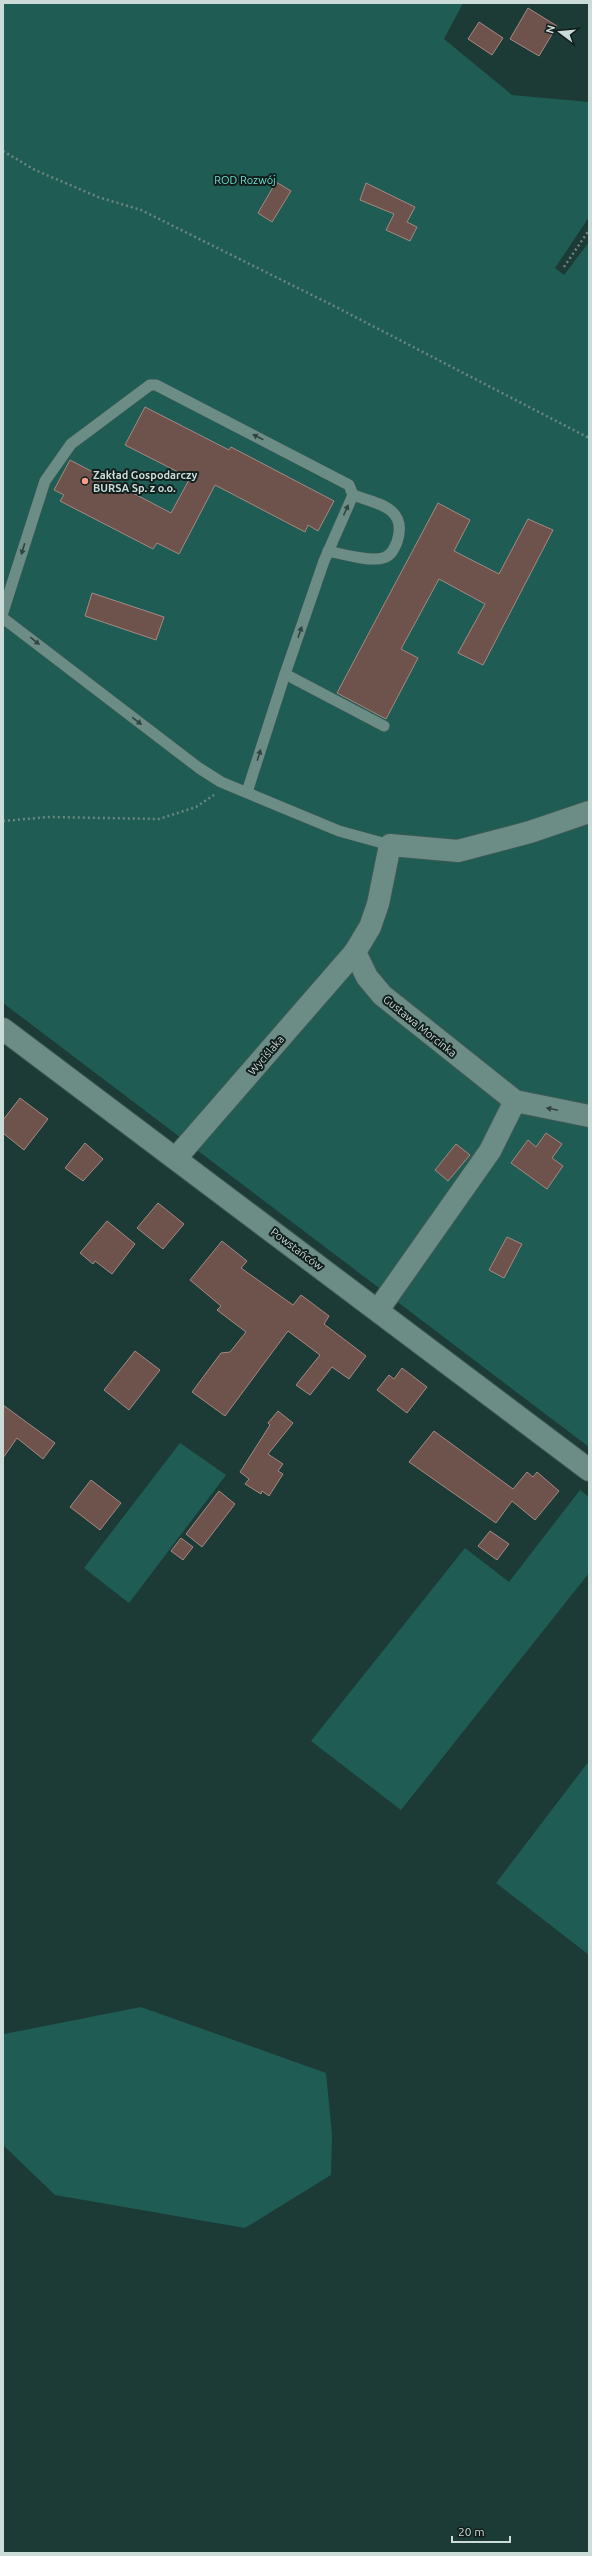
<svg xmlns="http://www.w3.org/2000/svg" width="592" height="2556" viewBox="0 0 592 2556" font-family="Ubuntu,sans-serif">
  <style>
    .green { fill: #1f5d54 }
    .building { fill: #6e534d; stroke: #a68882 }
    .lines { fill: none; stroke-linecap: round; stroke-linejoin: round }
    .lane-casing { stroke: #3e5955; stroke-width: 12 }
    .street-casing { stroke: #3e5955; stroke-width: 24 }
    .path { stroke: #6d8581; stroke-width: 2.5; stroke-dasharray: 2 3; stroke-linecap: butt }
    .lane { stroke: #6c8c86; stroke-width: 11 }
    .street { stroke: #6c8c86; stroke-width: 22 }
    .oneway { fill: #314441 }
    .poi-dot { fill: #f49d8b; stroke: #111e1c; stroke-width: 1.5 }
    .labels { text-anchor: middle; stroke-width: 4; stroke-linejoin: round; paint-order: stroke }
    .park-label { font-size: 11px; fill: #70e3d3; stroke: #111e1c }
    .poi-label { font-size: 11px; font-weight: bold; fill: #cadbd8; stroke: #111e1c; text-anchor: start }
    .street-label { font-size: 11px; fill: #cadbd8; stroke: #111e1c }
  </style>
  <rect width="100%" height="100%" fill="#1c3a36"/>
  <!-- green -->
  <g class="green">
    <polygon points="3,3 463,3 444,39 512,95 589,102 589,217 555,268 564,275 589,242 589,1447 3,1003"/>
    <polygon points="180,1443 226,1475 129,1603 84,1568"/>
    <polygon points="580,1490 589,1497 589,1573 401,1810 311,1741 465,1548 509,1582"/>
    <polygon points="589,1761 589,1955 496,1883"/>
    <polygon points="141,2007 326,2073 332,2135 331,2175 245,2228 55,2195 3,2145 4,2034"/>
  </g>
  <!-- building -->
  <g class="building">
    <polygon points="528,8 557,26 539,56 510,39"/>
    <polygon points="479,22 503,38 492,55 468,39"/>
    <polygon points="276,182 291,191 272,222 258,213"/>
    <polygon points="366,183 415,207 407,222 417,227 410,241 386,230 394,214 360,200"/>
    <polygon points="145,407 229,450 231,447 334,501 318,531 308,525 305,532 215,485 179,554 157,543 153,549 60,501 64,495 54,490 70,460 171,513 190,478 125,445"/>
    <polygon points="438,503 470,520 454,551 499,574 528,519 553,530 483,665 458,653 485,604 439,579 401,649 418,658 386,719 337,693"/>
    <polygon points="92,593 164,617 156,640 85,616"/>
    <polygon points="20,1098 48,1119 24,1150 3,1133 3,1120"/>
    <polygon points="546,1133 562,1144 552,1158 563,1166 547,1189 511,1163 528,1140 536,1147"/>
    <polygon points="85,1143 103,1159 83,1181 65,1168"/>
    <polygon points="456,1144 470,1155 448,1181 435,1170"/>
    <polygon points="158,1203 184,1224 163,1249 137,1228"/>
    <polygon points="107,1221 135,1244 112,1274 95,1261 93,1264 80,1253"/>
    <polygon points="507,1237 522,1244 504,1278 489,1270"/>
    <polygon points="222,1241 247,1261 241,1268 293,1305 301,1295 329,1316 324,1324 366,1356 349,1379 332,1367 310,1395 296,1385 320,1355 288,1331 225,1416 192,1392 221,1353 230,1352 246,1332 217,1310 221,1306 190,1280"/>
    <polygon points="135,1351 160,1370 129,1410 104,1390"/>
    <polygon points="402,1368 427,1387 407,1413 377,1390 389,1375 394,1379"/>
    <polygon points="3,1405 55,1443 43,1459 17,1438 3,1458"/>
    <polygon points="278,1411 293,1423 268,1454 283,1464 278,1471 283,1474 269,1496 262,1491 261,1494 245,1484 249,1479 240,1472 270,1425 268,1423"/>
    <polygon points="434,1431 513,1489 527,1472 533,1477 537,1472 559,1491 535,1520 512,1501 496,1523 409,1462"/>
    <polygon points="91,1480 121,1503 100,1530 70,1507"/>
    <polygon points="219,1491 235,1504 202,1547 186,1534"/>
    <polygon points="490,1531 509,1544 497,1560 478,1546"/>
    <polygon points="181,1538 193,1547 183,1560 171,1551"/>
  </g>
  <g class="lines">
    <defs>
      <g id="lane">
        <path d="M328,551C342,554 371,562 383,558C391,556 394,549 397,542C408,508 379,504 353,495"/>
        <polyline points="3,612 45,481 71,444 150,385 156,385 349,485 353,495 324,561 285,674 247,792"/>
        <polyline points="3,618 199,768 221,782 339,831 390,845"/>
        <polyline points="285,674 384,726"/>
      </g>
      <g id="street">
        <polyline points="3,1029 589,1470"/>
        <polyline points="515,1101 589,1116"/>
        <polyline points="176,1158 355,952"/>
        <polyline points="378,1310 490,1151 515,1101 382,995 367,977 355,952 370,927 378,904 390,845 458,851 530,832 589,812"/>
      </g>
    </defs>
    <!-- lane casing -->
    <use href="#lane" class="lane-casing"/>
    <!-- street casing -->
    <use href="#street" class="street-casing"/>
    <!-- path -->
    <g class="path">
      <polyline points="3,151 35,170 98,197 141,210 334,306 589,438"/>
      <polyline points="564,267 589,230"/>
      <polyline points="3,821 49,817 159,819 196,807 214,795"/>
    </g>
    <!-- lane -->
    <use href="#lane" class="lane"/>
    <!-- street -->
    <use href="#street" class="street"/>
  </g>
  <!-- one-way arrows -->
  <defs><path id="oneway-solid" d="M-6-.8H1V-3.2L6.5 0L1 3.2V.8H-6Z"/></defs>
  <g class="oneway">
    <use href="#oneway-solid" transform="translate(258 437) rotate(-153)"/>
    <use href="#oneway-solid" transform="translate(346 510) rotate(-66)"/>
    <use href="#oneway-solid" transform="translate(23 549) rotate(107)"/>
    <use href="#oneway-solid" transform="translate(300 632) rotate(-71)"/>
    <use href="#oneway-solid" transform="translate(35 641) rotate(39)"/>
    <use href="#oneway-solid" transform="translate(137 721) rotate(37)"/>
    <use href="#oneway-solid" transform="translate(259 755) rotate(-73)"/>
    <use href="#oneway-solid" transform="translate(552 1109) rotate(-168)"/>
  </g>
  <!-- markers -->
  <circle class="poi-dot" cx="85" cy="481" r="4"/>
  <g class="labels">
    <!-- park labels -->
    <g class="park-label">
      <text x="245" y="184">ROD Rozwój</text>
    </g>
    <!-- poi labels -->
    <g class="poi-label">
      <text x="93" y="479">Zakład Gospodarczy<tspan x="93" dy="13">BURSA Sp. z o.o.</tspan></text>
    </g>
    <!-- street labels -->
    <g class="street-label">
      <text transform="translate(420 1026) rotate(39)" y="4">Gustawa Morcinka</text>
      <text transform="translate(266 1055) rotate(-49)" y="4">Wyciślaka</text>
      <text transform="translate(297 1249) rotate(37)" y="4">Powstańców</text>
    </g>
  </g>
  <!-- border -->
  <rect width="592" height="2556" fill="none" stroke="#cadbd8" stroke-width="8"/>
  <!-- north arrow -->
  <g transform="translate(560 32) rotate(286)" stroke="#111e1c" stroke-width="3" paint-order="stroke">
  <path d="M0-3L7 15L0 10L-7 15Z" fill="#cadbd8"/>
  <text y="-6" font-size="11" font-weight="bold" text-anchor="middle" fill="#cadbd8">N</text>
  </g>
  <!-- scale -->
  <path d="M452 2536v6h58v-6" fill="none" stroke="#cadbd8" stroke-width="2"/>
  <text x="458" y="2536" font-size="12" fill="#cadbd8" stroke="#111e1c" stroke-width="3" paint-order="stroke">20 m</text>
</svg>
